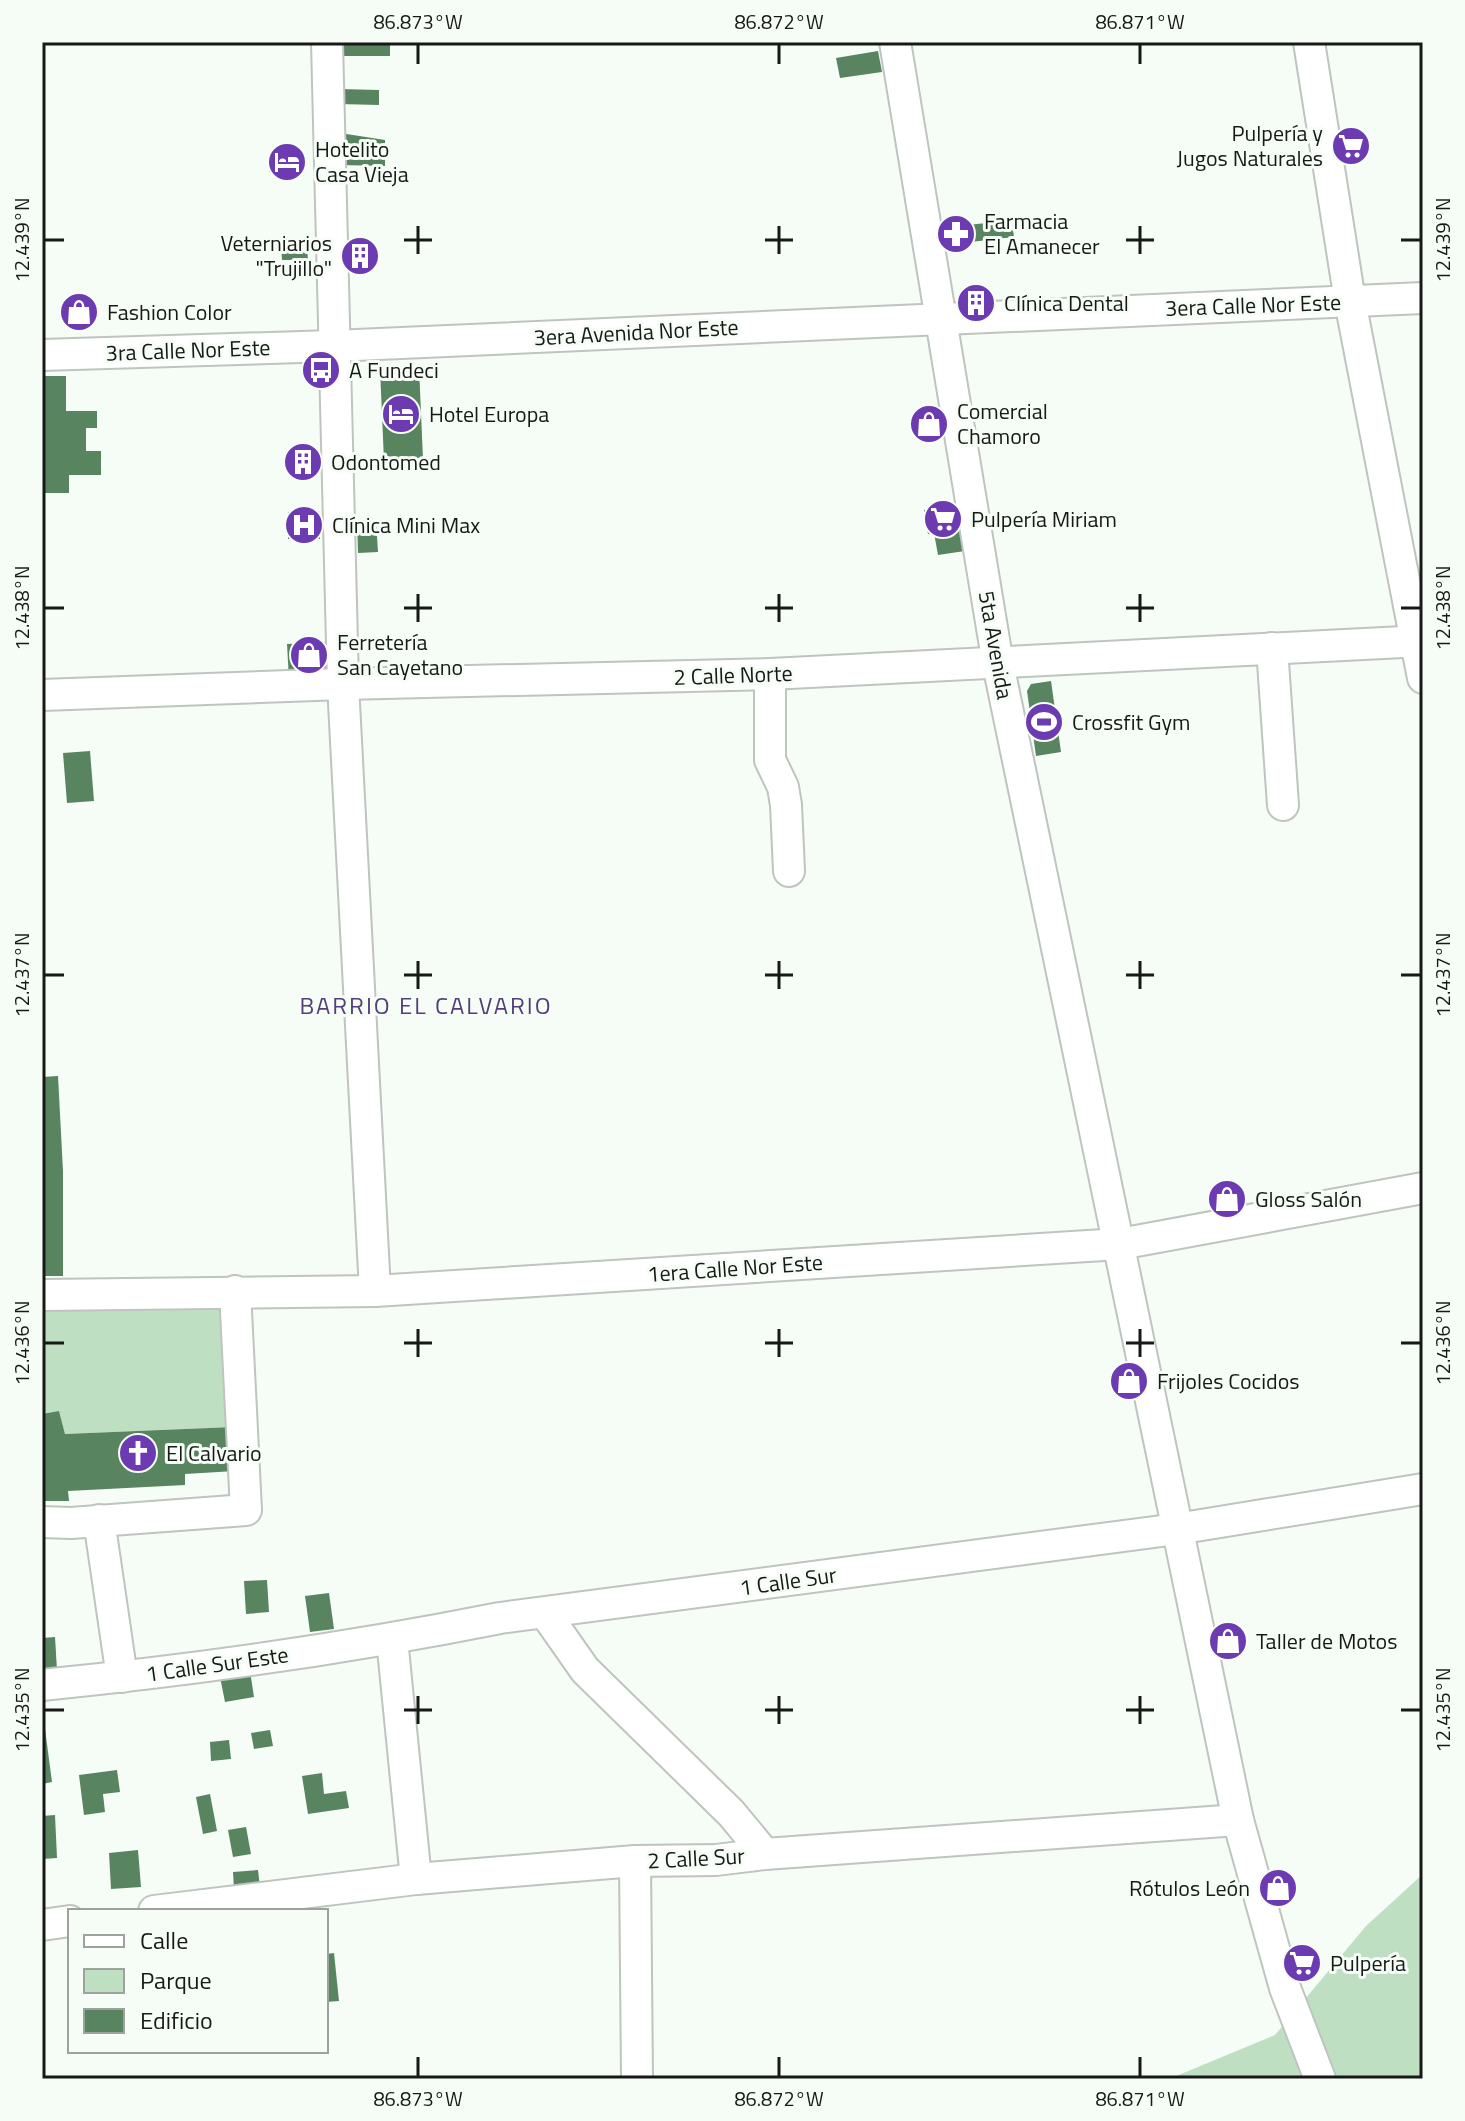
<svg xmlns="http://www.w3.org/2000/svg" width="1465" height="2121" viewBox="0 0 1465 2121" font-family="'Titillium Web',sans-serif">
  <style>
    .green { fill: #bfdfc3 }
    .building { fill: #58845f }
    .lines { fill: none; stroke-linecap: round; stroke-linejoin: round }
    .minor-casing { stroke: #bec4be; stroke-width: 34 }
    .minor { stroke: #fff; stroke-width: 30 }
    .ticks { fill: none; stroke: #171917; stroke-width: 3 }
    .labels { text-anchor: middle; stroke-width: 6; stroke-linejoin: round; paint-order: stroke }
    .poi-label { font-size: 22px; fill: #171917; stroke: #f6fdf6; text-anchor: start }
    .street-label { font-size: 22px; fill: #171917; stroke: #f6fdf6 }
    .neighbourhood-label { font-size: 24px; letter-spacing: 2px; fill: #533d7a; stroke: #f6fdf6 }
    .neatline { fill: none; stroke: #171917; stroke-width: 3 }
    .ticks-label { font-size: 20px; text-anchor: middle; fill: #171917 }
  </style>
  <rect width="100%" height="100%" fill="#f6fdf6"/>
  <!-- green -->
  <g class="green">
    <polygon points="228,1302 233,1427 65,1434 59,1411 42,1414 42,1305"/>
    <polygon points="1423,1874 1423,2079 1169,2079 1275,2035 1366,1926"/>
  </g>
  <!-- building -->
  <g class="building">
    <polygon points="337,42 390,42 390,56 336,56"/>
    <polygon points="878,51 882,72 840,78 836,58"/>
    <polygon points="339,89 379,90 379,105 339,104"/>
    <polygon points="340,133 385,140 385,166 340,165"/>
    <polygon points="270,152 305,153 304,173 269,172"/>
    <polygon points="1012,220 1014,237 953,244 951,227"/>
    <rect x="345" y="243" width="29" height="25"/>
    <polygon points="281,246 307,246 308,260 282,260"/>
    <polygon points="986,292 988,312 965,314 964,294"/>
    <polygon points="419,367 423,459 384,461 380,369"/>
    <polygon points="42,376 66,376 66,411 97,411 97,428 86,428 86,451 101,451 101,475 69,475 69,493 42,493"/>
    <polygon points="938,410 942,433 920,437 916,414"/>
    <polygon points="317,453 318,471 288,472 287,454"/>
    <polygon points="957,504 965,551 938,555 934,533 928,534 924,510"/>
    <polygon points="319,511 320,539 288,539 288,512"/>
    <polygon points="376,520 378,552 358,553 357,521"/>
    <polygon points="330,642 331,666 318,678 289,680 287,644"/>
    <polygon points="1051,681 1061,752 1036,756 1027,691 1031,684"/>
    <polygon points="90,751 94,801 67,803 63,753"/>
    <polygon points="58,1076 63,1171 63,1276 42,1276 42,1077"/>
    <polygon points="59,1411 65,1434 233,1427 235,1471 185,1474 185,1485 68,1491 69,1501 42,1501 42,1414"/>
    <polygon points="267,1580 269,1612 246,1614 244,1581"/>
    <polygon points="329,1593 334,1629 310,1632 305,1596"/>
    <polygon points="55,1637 57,1670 42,1671 42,1638"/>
    <polygon points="250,1671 254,1697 225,1702 220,1677"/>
    <polygon points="42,1729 45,1729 52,1782 42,1784"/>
    <polygon points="270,1730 273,1746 254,1749 251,1733"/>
    <polygon points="229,1740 231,1759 211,1761 210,1742"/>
    <polygon points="117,1770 120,1792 103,1794 105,1812 84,1815 79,1775"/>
    <polygon points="322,1773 324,1794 346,1791 349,1808 308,1814 302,1776"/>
    <polygon points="210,1794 217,1831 203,1834 196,1797"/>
    <polygon points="55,1815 57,1858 42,1859 42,1816"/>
    <polygon points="246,1827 251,1854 233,1857 228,1830"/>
    <polygon points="138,1850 141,1887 111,1889 109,1853"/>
    <polygon points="258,1870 260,1887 234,1889 233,1872"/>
    <polygon points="334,1953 339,2001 326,2002 326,1954"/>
  </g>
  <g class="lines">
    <defs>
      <g id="minor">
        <polyline points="327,42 343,684 375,1291"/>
        <polyline points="895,42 998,664 1238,1820 1285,1988 1320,2079"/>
        <polyline points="1309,42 1350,301 1423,678"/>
        <polyline points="42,355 333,346 1423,298"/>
        <polyline points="1272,648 1283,805"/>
        <polyline points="770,674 770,760 783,787 786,805 789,871"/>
        <polyline points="42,695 343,684 770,674 1423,641"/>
        <polyline points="42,1295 375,1291 1120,1244 1423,1188"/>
        <polyline points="99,1520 122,1677"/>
        <polyline points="42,1522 71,1523 246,1510 235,1291"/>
        <polyline points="545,1613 585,1670 731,1813 765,1854"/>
        <polyline points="392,1639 416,1879"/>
        <path d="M42,1685C195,1670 349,1648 500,1618L1177,1529L1423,1489"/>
        <polyline points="635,1861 637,2079"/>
        <polyline points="154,1911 416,1879 635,1861 716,1860 765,1854 1238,1820"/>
        <polyline points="42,1925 70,1921"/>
      </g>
    </defs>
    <!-- minor casing -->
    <use href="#minor" class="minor-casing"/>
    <!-- minor -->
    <use href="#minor" class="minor"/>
  </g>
  <!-- ticks -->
  <path class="ticks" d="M418,44V64M779,44V64M1140,44V64M418,226V254M779,226V254M1140,226V254M44,240H64M404,240H432M765,240H793M1126,240H1154M1401,240H1421M418,594V622M779,594V622M1140,594V622M44,608H64M404,608H432M765,608H793M1126,608H1154M1401,608H1421M418,961V989M779,961V989M1140,961V989M44,975H64M404,975H432M765,975H793M1126,975H1154M1401,975H1421M418,1329V1357M779,1329V1357M1140,1329V1357M44,1343H64M404,1343H432M765,1343H793M1126,1343H1154M1401,1343H1421M418,1696V1724M779,1696V1724M1140,1696V1724M44,1710H64M404,1710H432M765,1710H793M1126,1710H1154M1401,1710H1421M418,2057V2077M779,2057V2077M1140,2057V2077"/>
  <!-- icons -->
  <defs>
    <symbol id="supermarket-disc" viewBox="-11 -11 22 22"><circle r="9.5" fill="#6c3bb2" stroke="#f6fdf6"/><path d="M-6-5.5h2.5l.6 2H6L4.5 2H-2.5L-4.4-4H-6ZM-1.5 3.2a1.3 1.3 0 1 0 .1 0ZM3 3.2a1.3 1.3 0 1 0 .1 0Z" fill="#fff"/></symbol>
    <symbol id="hotel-disc" viewBox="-11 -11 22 22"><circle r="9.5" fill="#6c3bb2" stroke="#f6fdf6"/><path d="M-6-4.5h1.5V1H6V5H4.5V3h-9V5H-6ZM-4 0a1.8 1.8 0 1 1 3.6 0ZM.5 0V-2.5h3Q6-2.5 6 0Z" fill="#fff"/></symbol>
    <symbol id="pharmacy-disc" viewBox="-11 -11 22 22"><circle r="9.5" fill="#6c3bb2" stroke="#f6fdf6"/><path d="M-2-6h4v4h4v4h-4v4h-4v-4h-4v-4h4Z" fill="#fff"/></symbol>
    <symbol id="building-disc" viewBox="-11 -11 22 22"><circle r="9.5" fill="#6c3bb2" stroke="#f6fdf6"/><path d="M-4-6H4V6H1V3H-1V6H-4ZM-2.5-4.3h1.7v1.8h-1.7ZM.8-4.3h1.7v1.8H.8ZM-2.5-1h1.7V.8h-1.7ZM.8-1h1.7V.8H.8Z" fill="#fff"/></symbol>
    <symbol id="shop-disc" viewBox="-11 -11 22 22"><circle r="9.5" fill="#6c3bb2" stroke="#f6fdf6"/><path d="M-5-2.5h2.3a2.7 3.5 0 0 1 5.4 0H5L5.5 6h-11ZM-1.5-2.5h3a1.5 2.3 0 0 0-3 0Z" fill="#fff"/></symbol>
    <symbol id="bus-disc" viewBox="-11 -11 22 22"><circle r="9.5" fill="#6c3bb2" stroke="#f6fdf6"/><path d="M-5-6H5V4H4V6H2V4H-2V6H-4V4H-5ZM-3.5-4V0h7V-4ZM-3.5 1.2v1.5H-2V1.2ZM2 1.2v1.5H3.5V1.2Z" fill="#fff"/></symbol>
    <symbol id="hospital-disc" viewBox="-11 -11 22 22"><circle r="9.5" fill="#6c3bb2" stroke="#f6fdf6"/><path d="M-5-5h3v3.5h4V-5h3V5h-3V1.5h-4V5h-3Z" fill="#fff"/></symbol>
    <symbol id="stadium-disc" viewBox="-11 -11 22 22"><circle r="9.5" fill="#6c3bb2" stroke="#f6fdf6"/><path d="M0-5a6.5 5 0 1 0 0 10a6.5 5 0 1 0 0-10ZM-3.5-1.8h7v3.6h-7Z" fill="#fff"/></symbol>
    <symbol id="church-disc" viewBox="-11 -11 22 22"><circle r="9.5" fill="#6c3bb2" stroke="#f6fdf6"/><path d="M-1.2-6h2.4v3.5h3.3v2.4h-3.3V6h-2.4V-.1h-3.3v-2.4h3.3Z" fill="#fff"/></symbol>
  </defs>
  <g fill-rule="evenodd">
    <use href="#supermarket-disc" x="1329" y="124" width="44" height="44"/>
    <use href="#hotel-disc" x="265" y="140" width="44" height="44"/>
    <use href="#pharmacy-disc" x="934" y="212" width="44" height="44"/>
    <use href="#building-disc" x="338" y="234" width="44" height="44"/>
    <use href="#building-disc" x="954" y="281" width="44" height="44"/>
    <use href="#shop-disc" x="57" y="290" width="44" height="44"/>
    <use href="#bus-disc" x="299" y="348" width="44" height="44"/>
    <use href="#hotel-disc" x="379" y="392" width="44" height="44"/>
    <use href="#shop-disc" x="907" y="402" width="44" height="44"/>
    <use href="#building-disc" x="281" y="440" width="44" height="44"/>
    <use href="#supermarket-disc" x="921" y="497" width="44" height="44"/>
    <use href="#hospital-disc" x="282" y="503" width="44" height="44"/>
    <use href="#shop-disc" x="287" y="633" width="44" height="44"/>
    <use href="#stadium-disc" x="1022" y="700" width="44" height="44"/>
    <use href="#shop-disc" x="1205" y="1177" width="44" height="44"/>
    <use href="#shop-disc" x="1107" y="1359" width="44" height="44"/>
    <use href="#church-disc" x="116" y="1431" width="44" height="44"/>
    <use href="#shop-disc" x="1206" y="1619" width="44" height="44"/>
    <use href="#shop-disc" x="1256" y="1866" width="44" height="44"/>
    <use href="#supermarket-disc" x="1280" y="1941" width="44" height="44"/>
  </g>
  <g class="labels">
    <!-- poi labels -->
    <g class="poi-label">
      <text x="1323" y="141" text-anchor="end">Pulpería y<tspan x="1323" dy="25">Jugos Naturales</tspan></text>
      <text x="315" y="157">Hotelito<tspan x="315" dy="25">Casa Vieja</tspan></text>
      <text x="984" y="229">Farmacia<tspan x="984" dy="25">El Amanecer</tspan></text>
      <text x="332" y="251" text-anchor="end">Veterniarios<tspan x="332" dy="25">"Trujillo"</tspan></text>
      <text x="1004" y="311">Clínica Dental</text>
      <text x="107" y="320">Fashion Color</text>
      <text x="349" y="378">A Fundeci</text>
      <text x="957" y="419">Comercial<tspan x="957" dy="25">Chamoro</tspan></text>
      <text x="429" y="422">Hotel Europa</text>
      <text x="331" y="470">Odontomed</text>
      <text x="971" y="527">Pulpería Miriam</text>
      <text x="332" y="533">Clínica Mini Max</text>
      <text x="337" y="650">Ferretería<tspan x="337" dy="25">San Cayetano</tspan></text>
      <text x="1072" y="730">Crossfit Gym</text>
      <text x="1255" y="1207">Gloss Salón</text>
      <text x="1157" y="1389">Frijoles Cocidos</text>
      <text x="166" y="1461">El Calvario</text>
      <text x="1256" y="1649">Taller de Motos</text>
      <text x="1250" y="1896" text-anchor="end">Rótulos León</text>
      <text x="1330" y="1971">Pulpería</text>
    </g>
    <!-- street labels -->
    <g class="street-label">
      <text transform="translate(1253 305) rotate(-2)" y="8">3era Calle Nor Este</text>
      <text transform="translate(636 332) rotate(-3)" y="8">3era Avenida Nor Este</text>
      <text transform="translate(188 350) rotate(-2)" y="8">3ra Calle Nor Este</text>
      <text transform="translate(996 645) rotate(80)" y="8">5ta Avenida</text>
      <text transform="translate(733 675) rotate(-2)" y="8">2 Calle Norte</text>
      <text transform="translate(735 1268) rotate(-4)" y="8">1era Calle Nor Este</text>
      <text transform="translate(788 1581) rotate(-8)" y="8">1 Calle Sur</text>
      <text transform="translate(217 1664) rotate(-8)" y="8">1 Calle Sur Este</text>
      <text transform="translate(696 1858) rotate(-3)" y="8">2 Calle Sur</text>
    </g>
    <!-- neighbourhood labels -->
    <g class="neighbourhood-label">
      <text x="426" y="1014">BARRIO EL CALVARIO</text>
    </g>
  </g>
  <!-- border -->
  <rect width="1465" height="2121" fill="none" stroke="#f6fdf6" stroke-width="88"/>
  <!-- legend -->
  <rect x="68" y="1909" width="260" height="144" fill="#f6fdf6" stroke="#9da29d" stroke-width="2"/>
  <rect x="84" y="1935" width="40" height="12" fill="#ffffff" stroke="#9da29d" stroke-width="2"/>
  <text x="140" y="1949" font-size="24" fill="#171917">Calle</text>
  <rect x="84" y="1969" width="40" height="24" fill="#bfdfc3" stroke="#9da29d" stroke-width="2"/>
  <text x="140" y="1989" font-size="24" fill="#171917">Parque</text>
  <rect x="84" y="2009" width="40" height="24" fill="#58845f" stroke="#9da29d" stroke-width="2"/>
  <text x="140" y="2029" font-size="24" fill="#171917">Edificio</text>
  <rect x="44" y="44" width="1377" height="2033" class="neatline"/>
  <g class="ticks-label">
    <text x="418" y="29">86.873°W</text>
    <text x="779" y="29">86.872°W</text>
    <text x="1140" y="29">86.871°W</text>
    <text transform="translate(22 240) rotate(-90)" y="7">12.439°N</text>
    <text transform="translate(1443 240) rotate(-90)" y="7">12.439°N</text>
    <text transform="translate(22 608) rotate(-90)" y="7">12.438°N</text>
    <text transform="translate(1443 608) rotate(-90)" y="7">12.438°N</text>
    <text transform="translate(22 975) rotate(-90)" y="7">12.437°N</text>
    <text transform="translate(1443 975) rotate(-90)" y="7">12.437°N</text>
    <text transform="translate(22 1343) rotate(-90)" y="7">12.436°N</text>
    <text transform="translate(1443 1343) rotate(-90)" y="7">12.436°N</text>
    <text transform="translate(22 1710) rotate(-90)" y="7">12.435°N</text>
    <text transform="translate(1443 1710) rotate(-90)" y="7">12.435°N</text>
    <text x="418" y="2106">86.873°W</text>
    <text x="779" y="2106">86.872°W</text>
    <text x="1140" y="2106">86.871°W</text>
  </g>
</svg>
